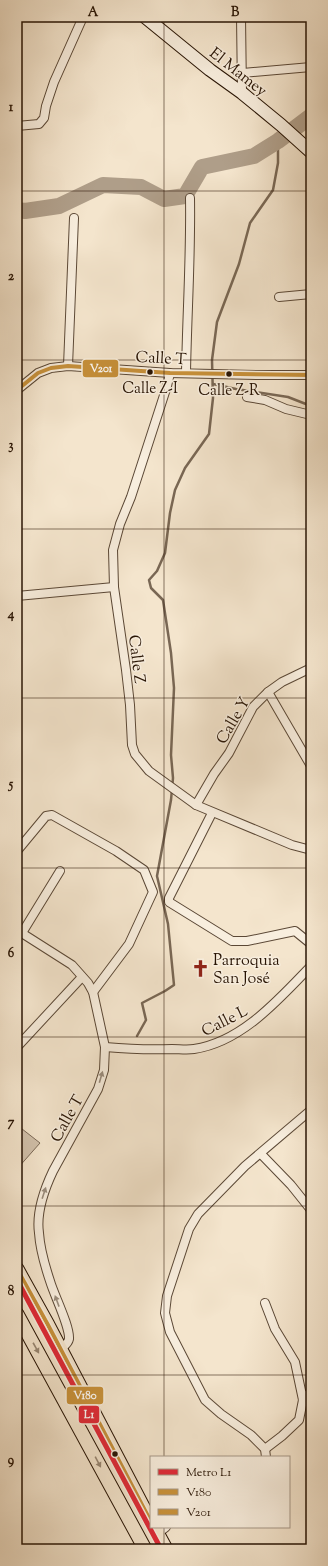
<svg xmlns="http://www.w3.org/2000/svg" width="328" height="1566" viewBox="0 0 328 1566" font-family="'Sorts Mill Goudy',serif">
  <style>
    .green { fill: #d1c1ab; stroke: #7c6a58 }
    .lines { fill: none; stroke-linecap: round; stroke-linejoin: round }
    .stream { stroke: #796754; stroke-width: 2.5 }
    .river { stroke: #af9e89; stroke-width: 16 }
    .street-casing { stroke: #5b4836; stroke-width: 10 }
    .secondary-casing { stroke: #281404; stroke-width: 14 }
    .primary-casing { stroke: #281404; stroke-width: 15 }
    .street { stroke: #f8eede; stroke-width: 8 }
    .secondary { stroke: #f8eede; stroke-width: 12 }
    .primary { stroke: #f4e5cd; stroke-width: 13 }
    .bus-1-casing { stroke: #f8eede; stroke-width: 7 }
    .bus-2-casing { stroke: #f8eede; stroke-width: 7 }
    .bus-1 { stroke: #c79039; stroke-width: 4 }
    .bus-2 { stroke: #c79039; stroke-width: 4 }
    .metro-1-casing { stroke: #f8eede; stroke-width: 8 }
    .metro-1 { stroke: #df2937; stroke-width: 5 }
    .oneway { fill: #9a8c7c }
    .oneway2 { fill: #988773 }
    .grid { fill: none; stroke: #281404; stroke-width: 1; stroke-opacity: 0.55 }
    .bus-dot { fill: #281404; stroke: #f8eede; stroke-width: 1.5 }
    .labels { text-anchor: middle; stroke-width: 3; stroke-linejoin: round; paint-order: stroke }
    .bus-label { font-size: 15px; fill: #281404; stroke: #f8eede }
    .street-label { font-size: 16px; fill: #281404; stroke: #f8eede }
    .poi-label { font-size: 16px; fill: #281404; stroke: #f8eede; text-anchor: start }
    .line-badge { stroke: #f8eede; stroke-width: 1.5 }
    .badge-label { font-size: 11px; text-anchor: middle; font-weight: bold; fill: #fff }
    .neatline { fill: none; stroke: #281404; stroke-width: 1.5 }
    .grid-label { font-size: 13px; text-anchor: middle; font-weight: bold; fill: #281404 }
  </style>
  <rect width="100%" height="100%" fill="#f4e5cd"/>
  <filter id="stains"><feTurbulence type="fractalNoise" baseFrequency=".005" numOctaves="4"/><feColorMatrix values="0 0 0 0 .2 0 0 0 0 .09 0 0 0 0 .02 0 0 0 .5 -.17"/></filter>
  <radialGradient id="worn" r=".72"><stop offset=".6" stop-color="#630" stop-opacity="0"/><stop offset="1" stop-color="#630" stop-opacity=".3"/></radialGradient>
  <!-- green -->
  <polygon class="green" points="17,1125 40,1143 17,1169"/>
  <g class="lines">
    <!-- stream -->
    <g class="stream">
      <polyline points="213,384 236,389 288,397 311,406"/>
      <polyline points="137,1036 146,1020 142,1003 165,991 174,985 168,924 157,876 171,800 173,778 171,755 174,688 171,653 163,600 151,588 149,580 157,571 165,553 170,513 175,490 185,468 209,434 213,398 212,360 217,322 239,264 250,223 273,190 278,163 278,141"/>
    </g>
    <!-- river -->
    <polyline class="river" points="17,210 25,211 59,206 103,185 141,187 164,199 185,196 202,167 254,156 278,141 311,116"/>
    <defs>
      <g id="street">
        <polyline points="241,17 242,93"/>
        <polyline points="243,73 311,67"/>
        <polyline points="17,126 39,124 44,118 46,106 54,82 83,17"/>
        <polyline points="279,297 311,294"/>
        <polyline points="68,366 74,218"/>
        <polyline points="170,373 167,386 131,497 120,524 113,550 114,587 126,670 130,705 132,745 135,754 149,771 196,805 292,845 311,850"/>
        <path d="M186,373C187,314 191,256 190,198"/>
        <polyline points="17,390 38,373 51,368 68,366 170,373 257,375 311,375"/>
        <polyline points="247,397 265,400 286,409 311,415"/>
        <polyline points="17,596 114,587"/>
        <polyline points="268,692 311,766"/>
        <polyline points="196,805 214,774 229,753 253,707 268,692 282,682 311,668"/>
        <polyline points="212,813 169,898 169,902 232,941 247,941 295,931 311,944"/>
        <polyline points="17,851 46,816 52,815 116,851 144,870 153,892 129,944 93,992"/>
        <path d="M17,930L72,965L88,983L93,992L105,1047L104,1070L98,1089L53,1171C44,1190 36,1212 39,1233C40,1249 45,1266 50,1281C54,1295 70,1326 69,1339C68,1344 64,1346 61,1349"/>
        <polyline points="22,933 60,871"/>
        <polyline points="17,1047 82,977"/>
        <path d="M105,1047C128,1049 150,1050 172,1049C179,1049 187,1050 194,1049C242,1042 279,999 311,966"/>
        <polyline points="261,1154 291,1185 311,1210"/>
        <polyline points="303,1400 311,1391"/>
        <polyline points="265,1449 282,1436 299,1420 303,1400 295,1362 275,1329 265,1303"/>
        <polyline points="266,1457 265,1449 251,1435 221,1414 205,1400 170,1332 165,1313 167,1296 189,1229 198,1214 245,1166 311,1110"/>
        <polyline points="157,1534 166,1527"/>
      </g>
      <polyline id="secondary" points="145,17 210,70 242,93 281,125 311,152"/>
      <g id="primary">
        <polyline points="17,1269 48,1325 151,1522"/>
        <polyline points="17,1314 145,1549"/>
        <polyline points="154,1527 166,1549"/>
      </g>
    </defs>
    <!-- street casing -->
    <use href="#street" class="street-casing"/>
    <!-- secondary casing -->
    <use href="#secondary" class="secondary-casing"/>
    <!-- primary casing -->
    <use href="#primary" class="primary-casing"/>
    <!-- street -->
    <use href="#street" class="street"/>
    <!-- secondary -->
    <use href="#secondary" class="secondary"/>
    <!-- primary -->
    <use href="#primary" class="primary"/>
    <defs>
      <polyline id="bus-1" points="17,1269 48,1325 151,1522"/>
      <polyline id="bus-2" points="17,390 38,373 51,368 68,366 170,373 311,375"/>
    </defs>
    <!-- bus-1 casing -->
    <use href="#bus-1" class="bus-1-casing"/>
    <!-- bus-2 casing -->
    <use href="#bus-2" class="bus-2-casing"/>
    <!-- bus-1 -->
    <use href="#bus-1" class="bus-1"/>
    <!-- bus-2 -->
    <use href="#bus-2" class="bus-2"/>
    <defs>
      <polyline id="metro-1" points="17,1280 161,1549"/>
    </defs>
    <!-- metro-1 casing -->
    <use href="#metro-1" class="metro-1-casing"/>
    <!-- metro-1 -->
    <use href="#metro-1" class="metro-1"/>
  </g>
  <!-- one-way arrows -->
  <defs><path id="oneway-solid" d="M-6-.8H1V-3.2L6.5 0L1 3.2V.8H-6Z"/></defs>
  <g class="oneway">
    <use href="#oneway-solid" transform="translate(101 1077) rotate(-74)"/>
    <use href="#oneway-solid" transform="translate(44 1193) rotate(-72)"/>
    <use href="#oneway-solid" transform="translate(57 1301) rotate(-110)"/>
  </g>
  <g class="oneway2">
    <use href="#oneway-solid" transform="translate(36 1348) rotate(61)"/>
    <use href="#oneway-solid" transform="translate(98 1462) rotate(62)"/>
  </g>
  <!-- grid -->
  <path class="grid" d="M164,17V1457M17,191H311M17,360H311M17,529H311M17,698H311M17,868H311M17,1037H311M17,1206H311M17,1375H311M164,1527V1549"/>
  <!-- icons -->
  <defs>
    <symbol id="church-bare" viewBox="-9 -9 18 18"><path d="M-1.2-6h2.4v3.5h3.3v2.4h-3.3V6h-2.4V-.1h-3.3v-2.4h3.3Z" fill="#8f2418" stroke="#f8eede" stroke-width="2.5" paint-order="stroke"/></symbol>
  </defs>
  <g fill-rule="evenodd">
    <use href="#church-bare" x="188" y="956" width="25" height="25"/>
  </g>
  <!-- markers -->
  <g class="bus-dot">
    <circle cx="150" cy="372" r="3.5"/>
    <circle cx="229" cy="374" r="3.5"/>
    <circle cx="115" cy="1454" r="3.5"/>
  </g>
  <g class="labels">
    <!-- bus labels -->
    <g class="bus-label">
      <text x="150" y="393">Calle Z-I</text>
      <text x="229" y="395">Calle Z-R</text>
    </g>
    <!-- street labels -->
    <g class="street-label">
      <text transform="translate(239 71) rotate(38)" y="6">El Mamey</text>
      <text transform="translate(161 357) rotate(3)" y="6">Calle T</text>
      <text transform="translate(138 659) rotate(83)" y="6">Calle Z</text>
      <text transform="translate(232 720) rotate(-60)" y="6">Calle Y</text>
      <text transform="translate(224 1020) rotate(-27)" y="6">Calle L</text>
      <text transform="translate(66 1118) rotate(-61)" y="6">Calle T</text>
    </g>
    <!-- poi labels -->
    <g class="poi-label">
      <text x="213" y="965">Parroquia<tspan x="213" dy="18">San José</tspan></text>
    </g>
  </g>
  <g class="line-badge">
    <rect x="82" y="359" width="37" height="19" rx="4" fill="#c79039"/>
    <rect x="66" y="1386" width="38" height="19" rx="4" fill="#c79039"/>
    <rect x="78" y="1405" width="22" height="19" rx="4" fill="#df2937"/>
  </g>
  <g class="badge-label">
    <text x="101" y="372">V201</text>
    <text x="85" y="1399">V180</text>
    <text x="89" y="1418">L1</text>
  </g>
  <!-- margin -->
  <rect width="328" height="1566" fill="none" stroke="#f4e5cd" stroke-width="44"/>
  <!-- legend -->
  <rect x="150" y="1456" width="140" height="72" fill="#f8eede" stroke="#a59787"/>
  <rect x="158" y="1469" width="20" height="6" fill="#df2937" stroke="#a59787"/>
  <text x="186" y="1476" font-size="12" fill="#281404">Metro L1</text>
  <rect x="158" y="1489" width="20" height="6" fill="#c79039" stroke="#a59787"/>
  <text x="186" y="1496" font-size="12" fill="#281404">V180</text>
  <rect x="158" y="1509" width="20" height="6" fill="#c79039" stroke="#a59787"/>
  <text x="186" y="1516" font-size="12" fill="#281404">V201</text>
  <rect x="22" y="22" width="284" height="1522" class="neatline"/>
  <g class="grid-label">
    <text x="93" y="16">A</text>
    <text x="235" y="16">B</text>
    <text x="11" y="111">1</text>
    <text x="11" y="280">2</text>
    <text x="11" y="449">3</text>
    <text x="11" y="618">4</text>
    <text x="11" y="788">5</text>
    <text x="11" y="957">6</text>
    <text x="11" y="1126">7</text>
    <text x="11" y="1295">8</text>
    <text x="11" y="1464">9</text>
  </g>
  <rect width="100%" height="100%" filter="url(#stains)"/>
  <rect width="100%" height="100%" fill="url(#worn)"/>
</svg>
